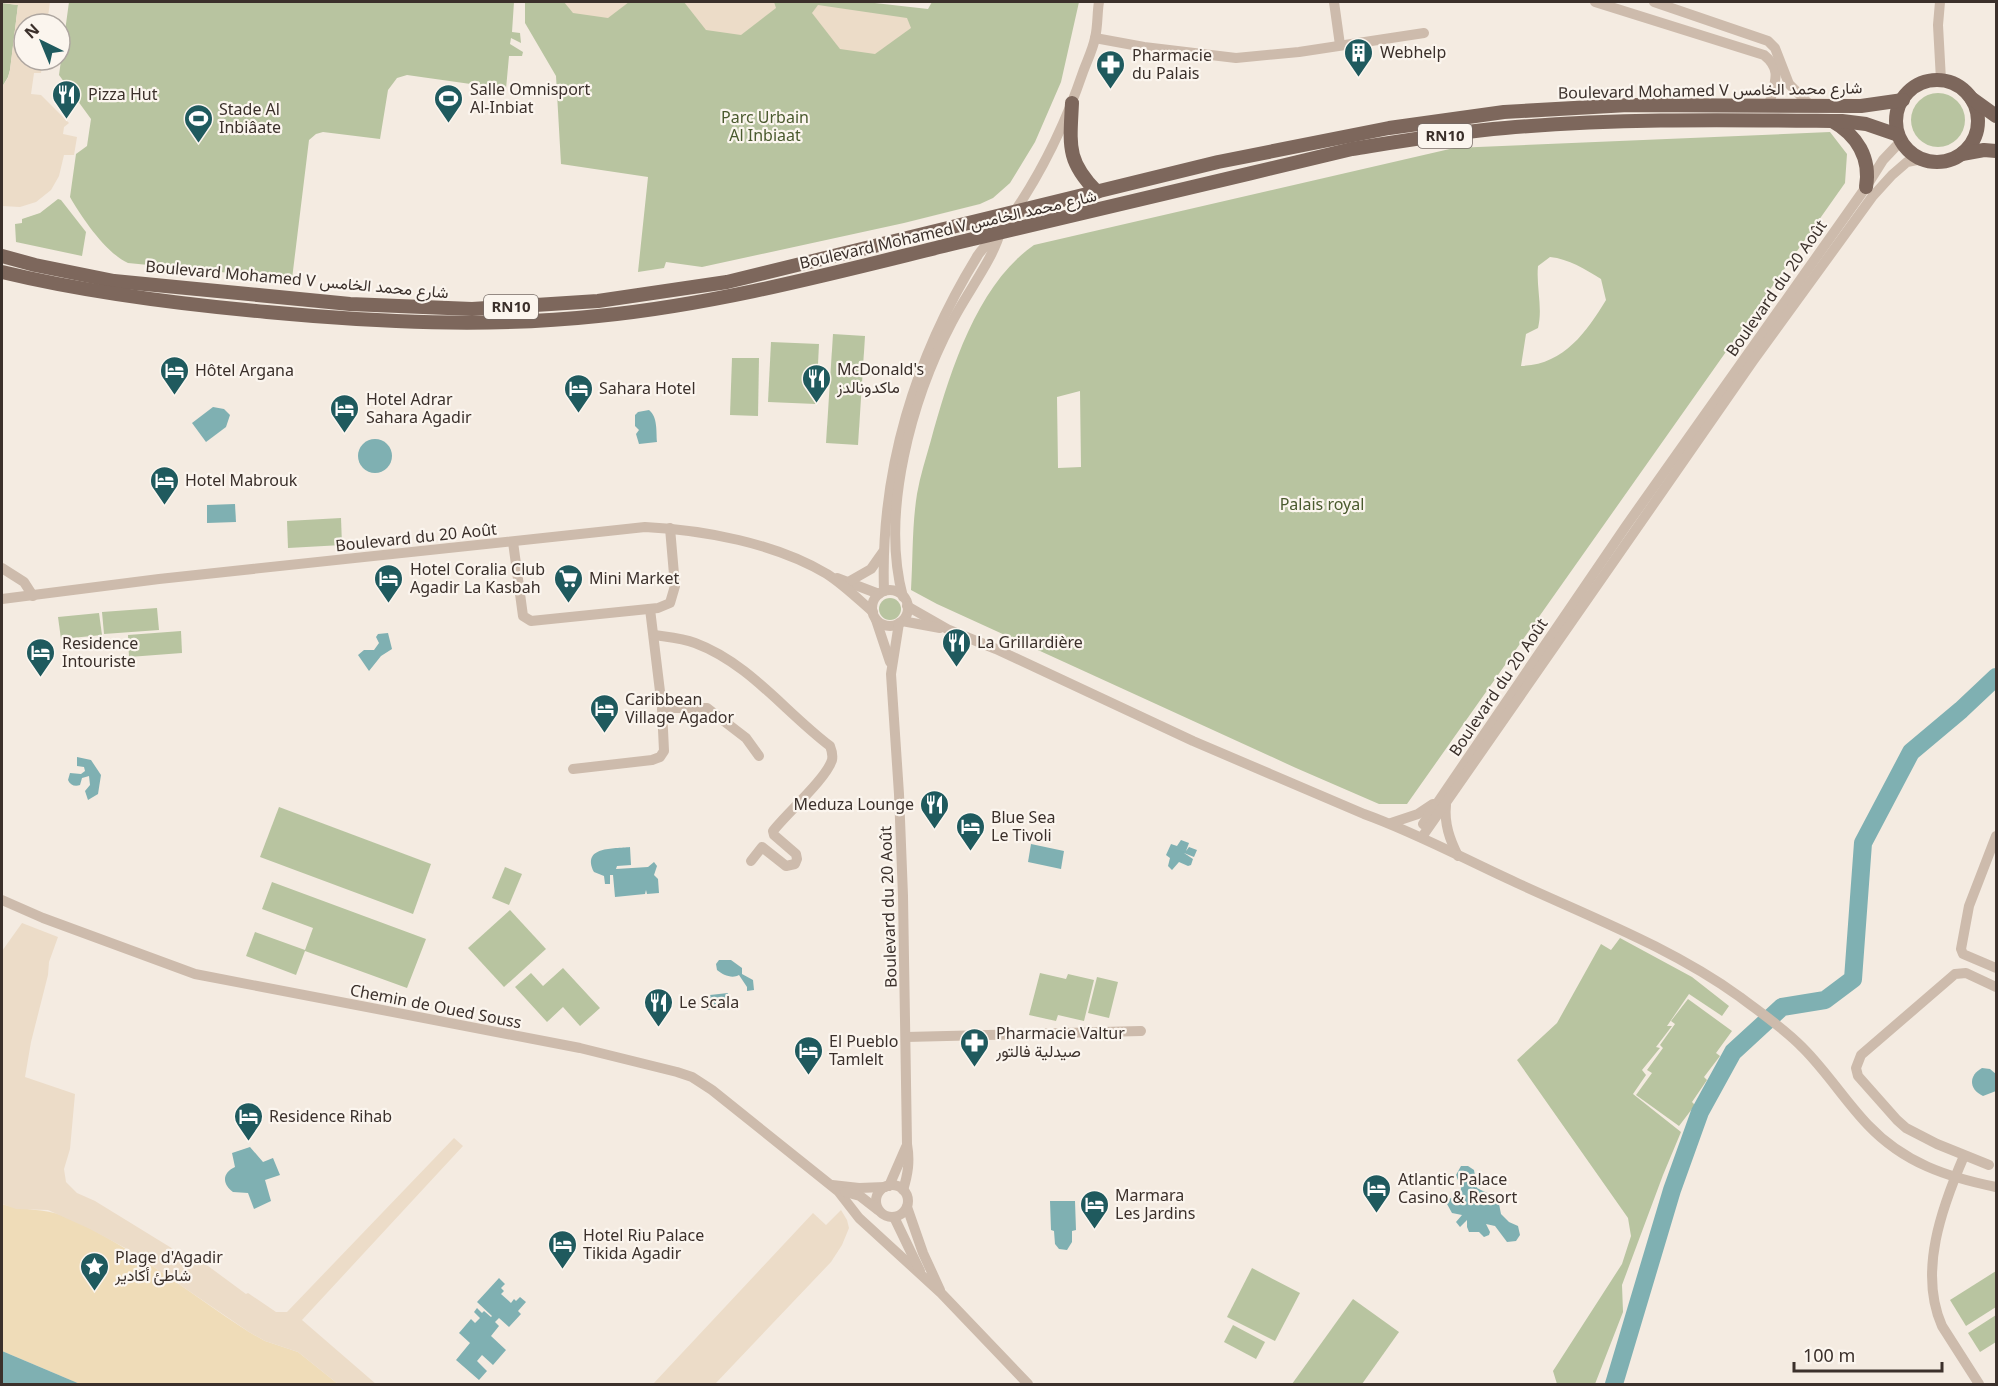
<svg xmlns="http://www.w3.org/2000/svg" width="1998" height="1386" viewBox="0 0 1998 1386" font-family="'Noto Sans',Vazirmatn,sans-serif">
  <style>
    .green { fill: #b8c4a0; fill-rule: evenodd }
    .sand { fill: #efdcb8 }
    .plaza { fill: #ecdcc8 }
    .water { fill: #7fb0b2 }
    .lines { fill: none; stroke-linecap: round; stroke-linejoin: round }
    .river { stroke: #7fb0b2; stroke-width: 18 }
    .minor { stroke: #cdbbac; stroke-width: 10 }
    .major { stroke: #7d675c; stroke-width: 14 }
    .labels { text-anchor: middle; stroke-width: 4.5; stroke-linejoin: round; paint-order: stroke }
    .shield { fill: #fbf5ee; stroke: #756b66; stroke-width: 1.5 }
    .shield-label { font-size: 15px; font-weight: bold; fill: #3b302b }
    .poi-label { font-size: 16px; fill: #3b302b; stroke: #fbf5ee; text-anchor: start }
    .street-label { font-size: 16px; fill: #3b302b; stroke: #fbf5ee }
    .park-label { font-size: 16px; fill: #4a5a2e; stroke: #fbf5ee }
  </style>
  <rect width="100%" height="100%" fill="#f4ebe1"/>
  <!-- green -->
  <g class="green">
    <path d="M69,2H514L512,32L520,33L521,43L511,38L510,44L523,52L522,56H509L506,89L407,75L397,78L388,90L380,139L323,132L316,134L309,140L292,279L128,263C106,253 82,218 70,197L76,154L87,146L91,119L59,75Z"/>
    <polygon points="525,2 866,2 928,9 932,2 1079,2 1061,82 1035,142 1010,183 993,198 980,204 904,223 702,267 666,262 664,268 638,272 648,177 561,164 556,76 525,23"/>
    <polygon points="2,3 18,5 10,70 8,77 2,87"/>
    <circle cx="1938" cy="120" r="27"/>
    <path d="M1830,132L1847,154L1845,183L1407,804H1379L1296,768L937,604L911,590C913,558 912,525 917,494C920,476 926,458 931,440C949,375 976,285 1034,245L1454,148ZM1550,257C1569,259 1585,269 1601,279L1606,300C1586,333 1563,365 1521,366L1526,334L1538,328C1543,308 1536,287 1538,266ZM1080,391L1081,467L1058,468L1057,397Z"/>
    <polygon points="58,199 61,200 86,232 82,256 16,242 15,224 22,223 22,219 40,213"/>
    <polygon points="833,334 865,336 858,445 826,443"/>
    <polygon points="771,342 819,344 816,404 768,402"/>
    <polygon points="732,358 759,358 758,416 730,415"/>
    <polygon points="341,518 342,545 288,548 287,521"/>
    <circle cx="890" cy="609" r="11"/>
    <polygon points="157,608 159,630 104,634 102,612"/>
    <polygon points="99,613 102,635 61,639 58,617"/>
    <polygon points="181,631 182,653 129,657 128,635"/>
    <polygon points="279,807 431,864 413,914 260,857"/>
    <polygon points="505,867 522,874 509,905 492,898"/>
    <polygon points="272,882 426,939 407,988 305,951 296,975 246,956 255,932 305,950 313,928 262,909"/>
    <polygon points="510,910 546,949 504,987 468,948"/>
    <polygon points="1620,938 1692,977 1729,1006 1722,1016 1689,994 1667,1026 1672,1026 1656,1047 1660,1048 1642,1070 1646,1075 1633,1094 1681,1132 1663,1175 1622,1285 1623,1312 1595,1384 1557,1384 1553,1371 1622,1264 1631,1236 1628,1218 1517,1060 1557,1023 1601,944 1611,950"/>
    <polygon points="563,968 600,1008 580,1026 563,1007 547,1022 515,987 531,973 543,986"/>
    <polygon points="1040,973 1066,979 1068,974 1094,980 1084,1021 1058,1015 1056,1021 1029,1015"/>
    <polygon points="1097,977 1118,982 1109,1018 1088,1013"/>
    <polygon points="1688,999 1732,1031 1716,1053 1720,1056 1704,1077 1707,1080 1692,1102 1695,1105 1679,1126 1636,1095 1652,1073 1647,1070 1663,1048 1660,1045 1675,1024 1671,1021"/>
    <polygon points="1252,1268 1300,1293 1275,1341 1227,1317"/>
    <polygon points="1996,1271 1996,1307 1966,1326 1950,1300"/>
    <polygon points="1353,1299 1399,1332 1362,1384 1292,1384"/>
    <polygon points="1996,1315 1996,1342 1980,1352 1968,1333"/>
    <polygon points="1233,1325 1265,1342 1256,1359 1224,1342"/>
  </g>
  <!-- sand -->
  <path class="sand" d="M2,1204C22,1211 44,1208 64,1216C131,1245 188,1293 249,1332L265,1341L298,1352L338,1384H80L2,1351Z"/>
  <!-- plaza -->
  <g class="plaza">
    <polygon points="3,2 50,2 47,24 24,24 24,60 43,60 41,73 34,73 31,94 41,95 69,123 64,127 63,134 77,137 74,155 64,155 59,176 51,190 36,202 20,207 2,206 2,87 8,78 10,70 18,5 2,3"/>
    <polygon points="564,2 629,2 608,18 573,13"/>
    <polygon points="684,2 774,2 776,8 741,35 706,30"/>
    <polygon points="818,5 907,18 911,28 875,54 840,49 812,13"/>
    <polygon points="22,923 58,937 49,962 48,975 31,1042 25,1077 75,1094 70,1149 64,1169 66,1182 77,1193 95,1201 178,1252 200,1260 246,1294 248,1293 276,1312 287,1312 454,1138 463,1146 302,1320 376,1384 338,1384 298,1352 265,1341 249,1332 129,1250 90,1229 48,1210 16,1209 2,1204 2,951"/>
    <polygon points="841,1210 847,1220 849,1228 842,1245 831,1262 715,1384 653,1384 813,1213 826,1225"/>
  </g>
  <!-- water -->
  <g class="water">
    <polygon points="213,407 224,409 230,415 226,427 206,442 192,423"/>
    <path d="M649,410C658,417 656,432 657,442L639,444L636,434L639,430L635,426V415L638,412Z"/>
    <circle cx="375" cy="456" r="17"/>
    <polygon points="235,504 236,522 207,523 207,505"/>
    <polygon points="388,633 392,649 381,656 369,671 358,655 364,650 374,650 379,643 376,637 378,634"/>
    <path d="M77,757L91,760L101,775L98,794L88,800L85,791L90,785L89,776L82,778L80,785C75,787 70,785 68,780L70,773L81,774L85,771L84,767L77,766Z"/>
    <polygon points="1181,840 1189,843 1186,851 1189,847 1197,850 1194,857 1184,853 1193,859 1191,865 1188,866 1179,862 1172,870 1168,866 1170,858 1166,855 1171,844 1177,846"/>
    <polygon points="1031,844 1064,851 1061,869 1028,862"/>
    <path d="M630,847L631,865L617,866L616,869L648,867L654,862L657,866L654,875L658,879L659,893L647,894L646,890L645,894L615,897L613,875H610V884H605L604,876L594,872C581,846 614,849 630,847Z"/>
    <path d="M719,960H731L742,968V974L753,980L754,990L747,991V987L739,975C732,979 723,975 717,970L716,964Z"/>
    <polygon points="728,993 729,1008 703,1010 701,996"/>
    <path d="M1982,1068L1990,1069L1996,1074V1091L1983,1096C1968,1089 1969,1075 1982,1068Z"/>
    <path d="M250,1147L263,1162L273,1158L280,1175L265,1180L271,1201L254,1209L248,1193L233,1192C222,1184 222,1173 235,1167L232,1153Z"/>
    <polygon points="1461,1166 1468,1166 1474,1170 1477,1188 1489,1194 1499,1204 1501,1214 1509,1222 1518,1226 1520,1235 1516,1241 1507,1242 1495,1226 1486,1224 1490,1232 1489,1235 1484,1237 1479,1232 1469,1232 1467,1227 1467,1220 1460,1227 1456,1222 1462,1215 1452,1213 1447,1204 1449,1199 1460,1194 1461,1188 1456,1175"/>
    <polygon points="1050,1201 1075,1201 1076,1230 1072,1231 1072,1242 1067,1250 1059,1249 1055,1244 1054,1231 1051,1230"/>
    <polygon points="499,1278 505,1284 501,1288 504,1291 501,1294 511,1303 514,1299 516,1301 520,1297 526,1302 518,1311 521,1314 509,1327 499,1318 495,1322 499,1326 491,1336 506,1350 493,1365 482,1355 477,1361 487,1371 479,1380 456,1360 470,1343 459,1333 471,1319 475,1323 480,1318 474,1312 477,1308 482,1313 484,1311 491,1317 492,1316 477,1302"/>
    <polygon points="2,1351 80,1384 2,1384"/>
  </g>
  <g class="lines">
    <!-- river -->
    <polyline class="river" points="1614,1384 1672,1190 1700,1112 1733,1052 1782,1007 1825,1000 1853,979 1863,843 1911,752 1961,710 1996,677"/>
    <!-- minor -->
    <g class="minor">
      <polyline points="1334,2 1340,45"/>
      <path d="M1595,2L1764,55C1784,71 1773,84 1769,106"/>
      <polyline points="1654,2 1768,41 1775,48 1789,84 1810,105"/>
      <polyline points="1940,2 1938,25 1941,80"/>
      <polyline points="1095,38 1144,47 1236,58 1299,52 1424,33"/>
      <polyline points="513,542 523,616 531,621 658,608 670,603 675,586 670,528"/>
      <polyline points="2,568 24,582 33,596"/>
      <polyline points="837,578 879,594"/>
      <polyline points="850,581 871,569 883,552"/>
      <circle cx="890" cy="608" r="18"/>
      <path d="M884,591C880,471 915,357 978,255C984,246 992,240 1000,233C1005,227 1009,220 1013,214C1043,170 1066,122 1083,72C1087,61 1093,49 1095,38C1098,26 1097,13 1099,2"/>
      <path d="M903,597C880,512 912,398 952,322C966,294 992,261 1000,233"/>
      <path d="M2,599L159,579L645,527C704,530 775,543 827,574C844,585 858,599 873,612"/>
      <path d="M907,606L949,630L996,649L1193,741L1364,814C1417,833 1466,860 1517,883C1593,918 1672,948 1740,997C1761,1013 1785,1029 1803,1048C1827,1072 1845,1101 1868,1125C1904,1163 1947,1177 1996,1187"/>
      <polyline points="650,609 662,708 707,708 746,738 759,756"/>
      <polyline points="876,620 890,662"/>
      <polyline points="902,621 940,628"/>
      <path d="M899,623L891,674L899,794L903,896L907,1144C910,1161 908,1174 903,1190"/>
      <path d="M654,635C667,637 682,638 695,643C749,663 785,712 830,746C832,751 833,755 832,760C826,779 787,813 773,831L774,835L796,854L797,859L795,864L786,866L762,847L751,861"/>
      <polyline points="573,769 652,760 660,757 664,751 662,708"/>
      <path d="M1446,805C1444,824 1450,840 1458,856"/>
      <polyline points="1391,823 1418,814 1433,804"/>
      <polyline points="1423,824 1626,526 1866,187 1883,160 1901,141"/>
      <polyline points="1996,836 1969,906 1961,949 1963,954 1996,968"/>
      <polyline points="1422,837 1753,361 1872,197 1892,175 1907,162 1922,159"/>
      <polyline points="2,900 43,918 195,974 580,1048 677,1072 692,1077 712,1090 838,1191 859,1218 941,1293 1028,1384"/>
      <polyline points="906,1037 1141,1031"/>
      <path d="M1964,1156C1942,1207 1918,1272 1942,1326L1979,1384"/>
      <polyline points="1989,1165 1937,1144 1906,1128 1897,1120 1858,1076 1856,1068 1861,1055 1955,974 1966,973 1996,987"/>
      <polyline points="832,1185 859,1188 885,1187"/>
      <circle cx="892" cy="1201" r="16"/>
      <polyline points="889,1186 906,1147"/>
      <polyline points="845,1192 860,1196 878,1210"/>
      <polyline points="907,1207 923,1253 940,1290"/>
      <polyline points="894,1217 920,1271"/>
    </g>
    <!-- major -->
    <g class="major">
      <circle cx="1937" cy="121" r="41"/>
      <polyline points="1971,98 1996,116"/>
      <path d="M1072,103C1070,145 1066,161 1097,192"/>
      <path d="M1832,121C1857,135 1871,158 1866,187"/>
      <polyline points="1962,154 1984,150 1996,151"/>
      <polyline points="2,256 35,265 114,281 350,304 472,309 598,301 727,282 1218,162 1389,128 1504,112 1628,105 1861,106 1903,100"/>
      <path d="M2,272C89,293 178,304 267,312C378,322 487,328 598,316C719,304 837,272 956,243C1087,211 1220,181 1352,149C1402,141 1454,132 1505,128C1617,118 1730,120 1842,121L1866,124L1898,135"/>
    </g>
  </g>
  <!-- icons -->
  <defs>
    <symbol id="building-pin" viewBox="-11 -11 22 30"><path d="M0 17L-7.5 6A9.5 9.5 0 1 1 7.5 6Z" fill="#1f5a5e" stroke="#fbf5ee"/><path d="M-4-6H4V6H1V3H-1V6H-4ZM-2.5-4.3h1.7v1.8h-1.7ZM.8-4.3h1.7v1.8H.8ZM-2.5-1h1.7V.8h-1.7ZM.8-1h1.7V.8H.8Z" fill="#fff"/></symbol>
    <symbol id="pharmacy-pin" viewBox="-11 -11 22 30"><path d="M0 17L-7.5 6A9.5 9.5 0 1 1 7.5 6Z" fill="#1f5a5e" stroke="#fbf5ee"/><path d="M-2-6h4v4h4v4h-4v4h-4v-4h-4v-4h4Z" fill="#fff"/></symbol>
    <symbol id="restaurant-pin" viewBox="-11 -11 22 30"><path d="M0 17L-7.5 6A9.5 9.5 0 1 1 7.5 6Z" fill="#1f5a5e" stroke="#fbf5ee"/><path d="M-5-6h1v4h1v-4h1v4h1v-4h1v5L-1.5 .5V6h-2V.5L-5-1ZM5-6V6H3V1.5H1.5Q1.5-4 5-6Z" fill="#fff"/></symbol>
    <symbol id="stadium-pin" viewBox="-11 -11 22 30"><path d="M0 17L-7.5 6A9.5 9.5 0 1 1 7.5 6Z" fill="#1f5a5e" stroke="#fbf5ee"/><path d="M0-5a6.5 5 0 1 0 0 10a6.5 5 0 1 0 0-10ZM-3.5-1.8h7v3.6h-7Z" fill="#fff"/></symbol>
    <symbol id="hotel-pin" viewBox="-11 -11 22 30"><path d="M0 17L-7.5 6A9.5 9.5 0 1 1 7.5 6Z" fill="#1f5a5e" stroke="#fbf5ee"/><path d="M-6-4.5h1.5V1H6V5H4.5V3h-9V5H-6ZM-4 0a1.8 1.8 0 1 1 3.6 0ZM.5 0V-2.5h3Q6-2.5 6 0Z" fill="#fff"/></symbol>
    <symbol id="supermarket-pin" viewBox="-11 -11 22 30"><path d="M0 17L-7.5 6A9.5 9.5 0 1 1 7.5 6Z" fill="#1f5a5e" stroke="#fbf5ee"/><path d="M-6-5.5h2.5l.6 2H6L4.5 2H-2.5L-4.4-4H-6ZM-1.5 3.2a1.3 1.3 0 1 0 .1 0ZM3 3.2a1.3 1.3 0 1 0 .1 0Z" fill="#fff"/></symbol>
    <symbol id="sight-pin" viewBox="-11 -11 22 30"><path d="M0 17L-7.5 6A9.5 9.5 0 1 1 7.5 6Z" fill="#1f5a5e" stroke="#fbf5ee"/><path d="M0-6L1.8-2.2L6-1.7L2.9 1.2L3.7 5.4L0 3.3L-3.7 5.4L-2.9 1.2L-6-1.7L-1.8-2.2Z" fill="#fff"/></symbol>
  </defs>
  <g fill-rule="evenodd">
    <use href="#building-pin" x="1342" y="36" width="33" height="45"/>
    <use href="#pharmacy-pin" x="1094" y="48" width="33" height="45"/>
    <use href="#restaurant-pin" x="50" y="78" width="33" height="45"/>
    <use href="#stadium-pin" x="432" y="82" width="33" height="45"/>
    <use href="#stadium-pin" x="182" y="102" width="33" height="45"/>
    <use href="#hotel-pin" x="158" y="354" width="33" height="45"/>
    <use href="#restaurant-pin" x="800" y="362" width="33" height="45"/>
    <use href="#hotel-pin" x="562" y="372" width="33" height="45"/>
    <use href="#hotel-pin" x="328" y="392" width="33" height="45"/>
    <use href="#hotel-pin" x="148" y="464" width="33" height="45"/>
    <use href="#hotel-pin" x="372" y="562" width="33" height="45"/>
    <use href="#supermarket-pin" x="552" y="562" width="33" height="45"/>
    <use href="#restaurant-pin" x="940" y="626" width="33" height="45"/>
    <use href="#hotel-pin" x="24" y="636" width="33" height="45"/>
    <use href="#hotel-pin" x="588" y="692" width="33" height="45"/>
    <use href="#restaurant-pin" x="918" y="788" width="33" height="45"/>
    <use href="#hotel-pin" x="954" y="810" width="33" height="45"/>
    <use href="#restaurant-pin" x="642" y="986" width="33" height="45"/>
    <use href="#pharmacy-pin" x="958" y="1026" width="33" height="45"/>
    <use href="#hotel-pin" x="792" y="1034" width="33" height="45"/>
    <use href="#hotel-pin" x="232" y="1100" width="33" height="45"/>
    <use href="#hotel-pin" x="1360" y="1172" width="33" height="45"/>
    <use href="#hotel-pin" x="1078" y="1188" width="33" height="45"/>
    <use href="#hotel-pin" x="546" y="1228" width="33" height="45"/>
    <use href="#sight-pin" x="78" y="1250" width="33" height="45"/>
  </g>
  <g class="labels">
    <!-- shield labels -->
    <g class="shield">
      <rect x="1418" y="124" width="54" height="24" rx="4.5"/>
      <rect x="484" y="295" width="54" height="24" rx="4.5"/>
    </g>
    <g class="shield-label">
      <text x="1445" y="141">RN10</text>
      <text x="511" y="312">RN10</text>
    </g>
    <!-- poi labels -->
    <g class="poi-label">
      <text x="1380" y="58">Webhelp</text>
      <text x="1132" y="61">Pharmacie<tspan x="1132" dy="18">du Palais</tspan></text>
      <text x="470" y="95">Salle Omnisport<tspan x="470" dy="18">Al-Inbiat</tspan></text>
      <text x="88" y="100">Pizza Hut</text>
      <text x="219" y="115">Stade Al<tspan x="219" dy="18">Inbiâate</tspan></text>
      <text x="837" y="375">McDonald's<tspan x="837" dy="18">ماكدونالدز</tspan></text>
      <text x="195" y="376">Hôtel Argana</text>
      <text x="599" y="394">Sahara Hotel</text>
      <text x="366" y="405">Hotel Adrar<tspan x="366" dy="18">Sahara Agadir</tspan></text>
      <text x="185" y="486">Hotel Mabrouk</text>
      <text x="410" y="575">Hotel Coralia Club<tspan x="410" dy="18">Agadir La Kasbah</tspan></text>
      <text x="589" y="584">Mini Market</text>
      <text x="977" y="648">La Grillardière</text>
      <text x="62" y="649">Residence<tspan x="62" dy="18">Intouriste</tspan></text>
      <text x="625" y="705">Caribbean<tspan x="625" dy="18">Village Agador</tspan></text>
      <text x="914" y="810" text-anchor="end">Meduza Lounge</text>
      <text x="991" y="823">Blue Sea<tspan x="991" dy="18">Le Tivoli</tspan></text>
      <text x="679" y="1008">Le Scala</text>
      <text x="996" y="1039">Pharmacie Valtur<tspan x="996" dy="18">صيدلية فالتور</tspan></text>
      <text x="829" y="1047">El Pueblo<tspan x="829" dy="18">Tamlelt</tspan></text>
      <text x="269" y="1122">Residence Rihab</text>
      <text x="1398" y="1185">Atlantic Palace<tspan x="1398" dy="18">Casino &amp; Resort</tspan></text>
      <text x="1115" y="1201">Marmara<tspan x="1115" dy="18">Les Jardins</tspan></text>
      <text x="583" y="1241">Hotel Riu Palace<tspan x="583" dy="18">Tikida Agadir</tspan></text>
      <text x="115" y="1263">Plage d'Agadir<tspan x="115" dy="18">شاطئ أكادير</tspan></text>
    </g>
    <!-- street labels -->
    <g class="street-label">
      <text transform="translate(1710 90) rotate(-1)" y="6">Boulevard Mohamed V شارع محمد الخامس</text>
      <text transform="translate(948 229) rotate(-13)" y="6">Boulevard Mohamed V شارع محمد الخامس</text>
      <text transform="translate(297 279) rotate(5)" y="6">Boulevard Mohamed V شارع محمد الخامس</text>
      <text transform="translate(1776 288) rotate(-55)" y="6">Boulevard du 20 Août</text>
      <text transform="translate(416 537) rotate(-6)" y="6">Boulevard du 20 Août</text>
      <text transform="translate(1498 687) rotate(-56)" y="6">Boulevard du 20 Août</text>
      <text transform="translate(888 907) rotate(-92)" y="6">Boulevard du 20 Août</text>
      <text transform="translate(436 1006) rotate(11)" y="6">Chemin de Oued Souss</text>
    </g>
    <!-- park labels -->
    <g class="park-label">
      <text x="765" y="123">Parc Urbain<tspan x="765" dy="18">Al Inbiaat</tspan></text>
      <text x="1322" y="510">Palais royal</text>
    </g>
  </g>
  <!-- border -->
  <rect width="1998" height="1386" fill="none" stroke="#3b302b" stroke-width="6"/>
  <!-- north arrow -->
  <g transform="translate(42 42) rotate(317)"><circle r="28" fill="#fbf5ee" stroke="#aea6a0" stroke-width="1.5"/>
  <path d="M0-4.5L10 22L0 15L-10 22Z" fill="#1f5a5e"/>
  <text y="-9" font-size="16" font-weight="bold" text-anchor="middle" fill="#3b302b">N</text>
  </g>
  <!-- scale -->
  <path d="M1794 1362v9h148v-9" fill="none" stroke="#3b302b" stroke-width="3"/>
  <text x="1803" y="1362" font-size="18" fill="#3b302b" stroke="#fbf5ee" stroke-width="4.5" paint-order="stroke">100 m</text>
</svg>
